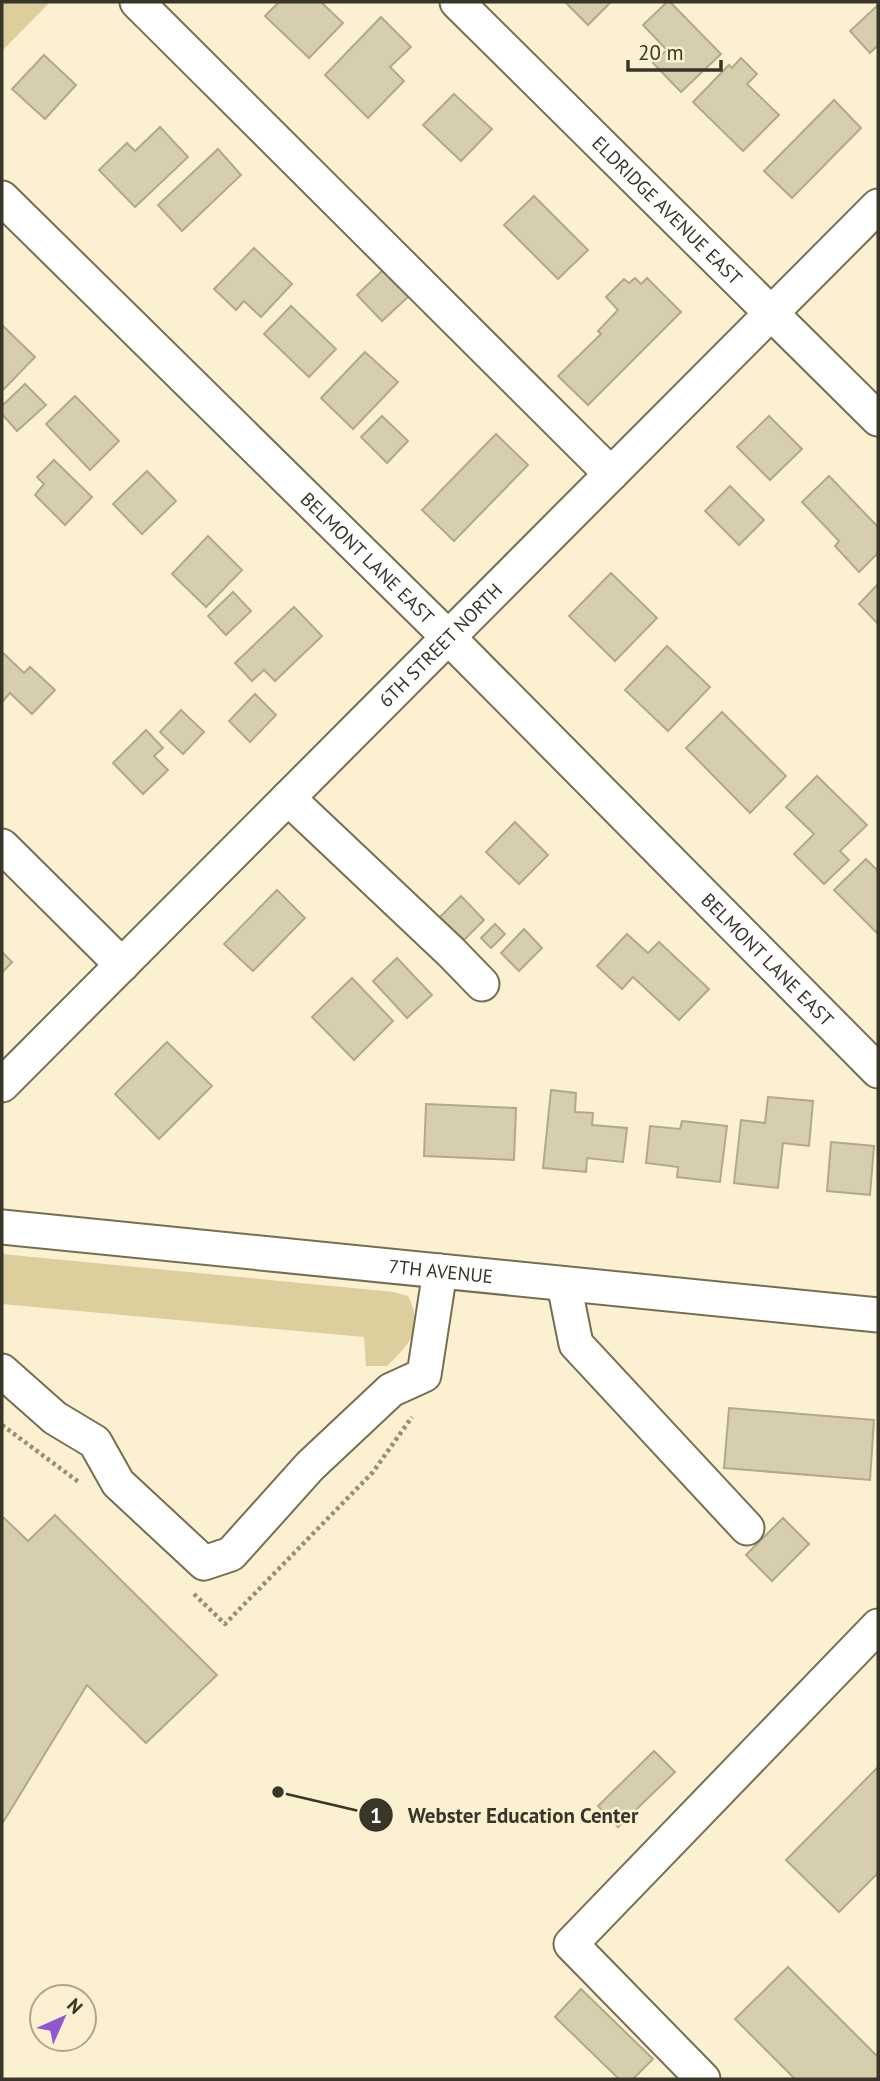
<svg xmlns="http://www.w3.org/2000/svg" width="880" height="2081" viewBox="0 0 880 2081" font-family="'PT Sans',sans-serif">
  <style>
    .green { fill: #dcce9d }
    .building { fill: #d7ceae; stroke: #b2a98a; stroke-width: 2 }
    .lines { fill: none; stroke-linecap: round; stroke-linejoin: round }
    .minor-casing { stroke: #766e51; stroke-width: 37 }
    .path { stroke: #958e79; stroke-width: 4.5; stroke-dasharray: 3.5 3.5; stroke-linecap: butt }
    .minor { stroke: #fff; stroke-width: 33 }
    .labels { text-anchor: middle; stroke-width: 5; stroke-linejoin: round; paint-order: stroke }
    .street-label { font-size: 19px; fill: #393529; stroke: #fbf1d1 }
    .leader { fill: none; stroke: #393529; stroke-width: 2.5 }
    .callout-dot { fill: #393529; stroke: #fbf1d1; stroke-width: 2.5 }
    .mark-label { font-size: 21px; text-anchor: middle; font-weight: bold; fill: #fff }
    .callout-label { font-size: 21px; text-anchor: middle; font-weight: bold; fill: #393529; stroke: #fbf1d1; stroke-width: 5; stroke-linejoin: round; paint-order: stroke }
  </style>
  <rect width="100%" height="100%" fill="#fbf1d1"/>
  <!-- green -->
  <g class="green">
    <polygon points="2,2 50,2 2,51"/>
    <path d="M2,1254L394,1292L408,1296C425,1330 410,1343 387,1366H366L364,1337L2,1304Z"/>
  </g>
  <!-- building -->
  <g class="building">
    <polygon points="279,2 321,2 343,23 309,58 265,16"/>
    <polygon points="565,2 611,2 588,25"/>
    <polygon points="667,2 670,2 721,54 681,92 653,63 667,50 643,25"/>
    <polygon points="878,5 878,45 870,53 850,31"/>
    <polygon points="381,17 411,47 390,67 404,81 368,118 325,75"/>
    <polygon points="44,55 76,85 45,119 12,89"/>
    <polygon points="741,58 757,74 747,84 779,115 743,151 693,102 729,65 732,68"/>
    <polygon points="454,94 492,129 461,161 423,125"/>
    <polygon points="834,100 861,128 792,198 764,171"/>
    <polygon points="160,127 188,157 135,207 99,170 127,143 135,151"/>
    <polygon points="218,149 241,175 182,231 158,205"/>
    <polygon points="534,196 588,250 558,279 504,225"/>
    <polygon points="254,248 292,284 261,317 244,301 236,310 214,289"/>
    <polygon points="385,268 410,295 382,321 357,295"/>
    <polygon points="635,278 641,284 647,278 681,312 588,405 558,376 601,334 598,331 618,310 606,297 624,279 629,283"/>
    <polygon points="291,306 336,349 309,377 264,334"/>
    <polygon points="2,325 35,357 2,391"/>
    <polygon points="365,352 398,382 353,429 321,398"/>
    <polygon points="25,384 46,405 17,431 2,414 2,406"/>
    <polygon points="75,396 119,441 90,470 46,424"/>
    <polygon points="382,416 408,441 387,463 361,437"/>
    <polygon points="769,416 802,449 770,480 737,447"/>
    <polygon points="496,434 528,465 454,541 422,510"/>
    <polygon points="54,460 92,497 65,525 35,495 44,484 37,477"/>
    <polygon points="147,471 176,501 142,534 113,504"/>
    <polygon points="829,476 878,527 878,553 859,572 835,546 839,541 802,502"/>
    <polygon points="730,486 764,520 739,545 705,511"/>
    <polygon points="208,536 242,570 206,607 172,574"/>
    <polygon points="611,573 657,618 615,661 569,616"/>
    <polygon points="878,584 878,624 859,604"/>
    <polygon points="233,592 251,611 226,635 208,616"/>
    <polygon points="294,607 322,636 275,681 264,670 252,681 235,663"/>
    <polygon points="667,646 710,687 668,731 625,690"/>
    <polygon points="2,652 24,673 30,667 55,690 32,714 10,693 2,702"/>
    <polygon points="255,694 276,715 250,742 229,721"/>
    <polygon points="181,710 204,732 183,754 160,732"/>
    <polygon points="722,712 786,776 750,813 686,748"/>
    <polygon points="146,730 163,748 154,756 168,770 143,794 113,763"/>
    <polygon points="817,776 867,825 840,851 849,860 824,884 794,854 814,834 786,807"/>
    <polygon points="515,822 548,855 519,884 486,852"/>
    <polygon points="866,859 878,871 878,934 834,890"/>
    <polygon points="277,890 305,918 253,971 224,944"/>
    <polygon points="461,896 484,920 460,944 436,921"/>
    <polygon points="495,924 505,934 491,948 481,938"/>
    <polygon points="524,929 542,948 519,971 501,953"/>
    <polygon points="627,934 648,953 659,942 709,989 679,1020 633,977 622,989 597,966"/>
    <polygon points="2,952 12,962 2,973"/>
    <polygon points="397,958 432,995 407,1018 373,981"/>
    <polygon points="352,978 393,1021 354,1060 312,1017"/>
    <polygon points="167,1042 212,1086 159,1139 115,1094"/>
    <polygon points="551,1090 576,1093 575,1112 593,1113 592,1125 627,1128 623,1162 587,1158 586,1172 543,1168"/>
    <polygon points="768,1097 813,1101 809,1146 783,1143 778,1188 734,1183 741,1120 765,1123"/>
    <polygon points="426,1104 516,1108 514,1160 424,1156"/>
    <polygon points="682,1121 727,1126 720,1182 677,1177 678,1167 646,1163 650,1126 680,1129"/>
    <polygon points="831,1142 874,1146 870,1195 827,1191"/>
    <polygon points="729,1408 874,1420 870,1480 724,1468"/>
    <polygon points="55,1515 217,1675 146,1743 87,1685 2,1824 2,1516 28,1541"/>
    <polygon points="783,1518 809,1544 772,1581 746,1555"/>
    <polygon points="654,1751 675,1772 618,1827 598,1806"/>
    <polygon points="878,1767 878,1873 839,1912 786,1860"/>
    <polygon points="788,1967 878,2057 878,2079 795,2079 735,2019"/>
    <polygon points="581,1989 653,2059 633,2079 619,2079 555,2017"/>
  </g>
  <g class="lines">
    <defs>
      <g id="minor">
        <polyline points="137,2 611,474"/>
        <path id="s1" d="M457,2L878,419"/>
        <path id="s2" d="M2,198L448,637L878,1071"/>
        <polyline points="288,798 451,952 482,984"/>
        <polyline points="2,846 122,965"/>
        <path id="s3" d="M2,1085L878,206"/>
        <path id="s4" d="M2,1227L878,1315"/>
        <polyline points="564,1284 576,1344 747,1528"/>
        <polyline points="2,1371 55,1418 95,1442 118,1483 204,1563 231,1554 310,1466 391,1390 424,1375 440,1271"/>
        <polyline points="703,2079 571,1944 878,1626"/>
      </g>
    </defs>
    <!-- minor casing -->
    <use href="#minor" class="minor-casing"/>
    <!-- path -->
    <g class="path">
      <polyline points="2,1425 80,1483"/>
      <polyline points="194,1594 225,1624 373,1472 412,1417"/>
    </g>
    <!-- minor -->
    <use href="#minor" class="minor"/>
  </g>
  <g class="labels">
    <!-- street labels -->
    <g class="street-label">
      <text dy="7" stroke="none"><textPath href="#s1" startOffset="296">ELDRIDGE AVENUE EAST</textPath></text>
      <text dy="7" stroke="none"><textPath href="#s2" startOffset="513">BELMONT LANE EAST</textPath></text>
      <text dy="7" stroke="none"><textPath href="#s3" startOffset="621">6TH STREET NORTH</textPath></text>
      <text dy="7" stroke="none"><textPath href="#s2" startOffset="1080">BELMONT LANE EAST</textPath></text>
      <text dy="7" stroke="none"><textPath href="#s4" startOffset="441">7TH AVENUE</textPath></text>
    </g>
  </g>
  <!-- callouts -->
  <path class="leader" d="M278 1792L376 1815"/>
  <g class="callout-dot">
    <circle cx="278" cy="1792" r="7"/>
    <circle cx="376" cy="1815" r="18"/>
  </g>
  <g class="mark-label">
    <text x="376" y="1823">1</text>
  </g>
  <g class="callout-label">
    <text x="523" y="1823">Webster Education Center</text>
  </g>
  <!-- border -->
  <rect width="880" height="2081" fill="none" stroke="#393529" stroke-width="7"/>
  <!-- north arrow -->
  <g transform="translate(63 2018) rotate(45)"><circle r="33" fill="#fbf1d1" stroke="#ada68e" stroke-width="2"/>
  <path d="M0-5L12 26L0 18L-12 26Z" fill="#9157cf"/>
  <text y="-10" font-size="19" font-weight="bold" text-anchor="middle" fill="#393529">N</text>
  </g>
  <!-- scale -->
  <path d="M628 60v10h93v-10" fill="none" stroke="#393529" stroke-width="3.5"/>
  <text x="638" y="60" font-size="21" fill="#393529" stroke="#fbf1d1" stroke-width="5" paint-order="stroke">20 m</text>
</svg>
